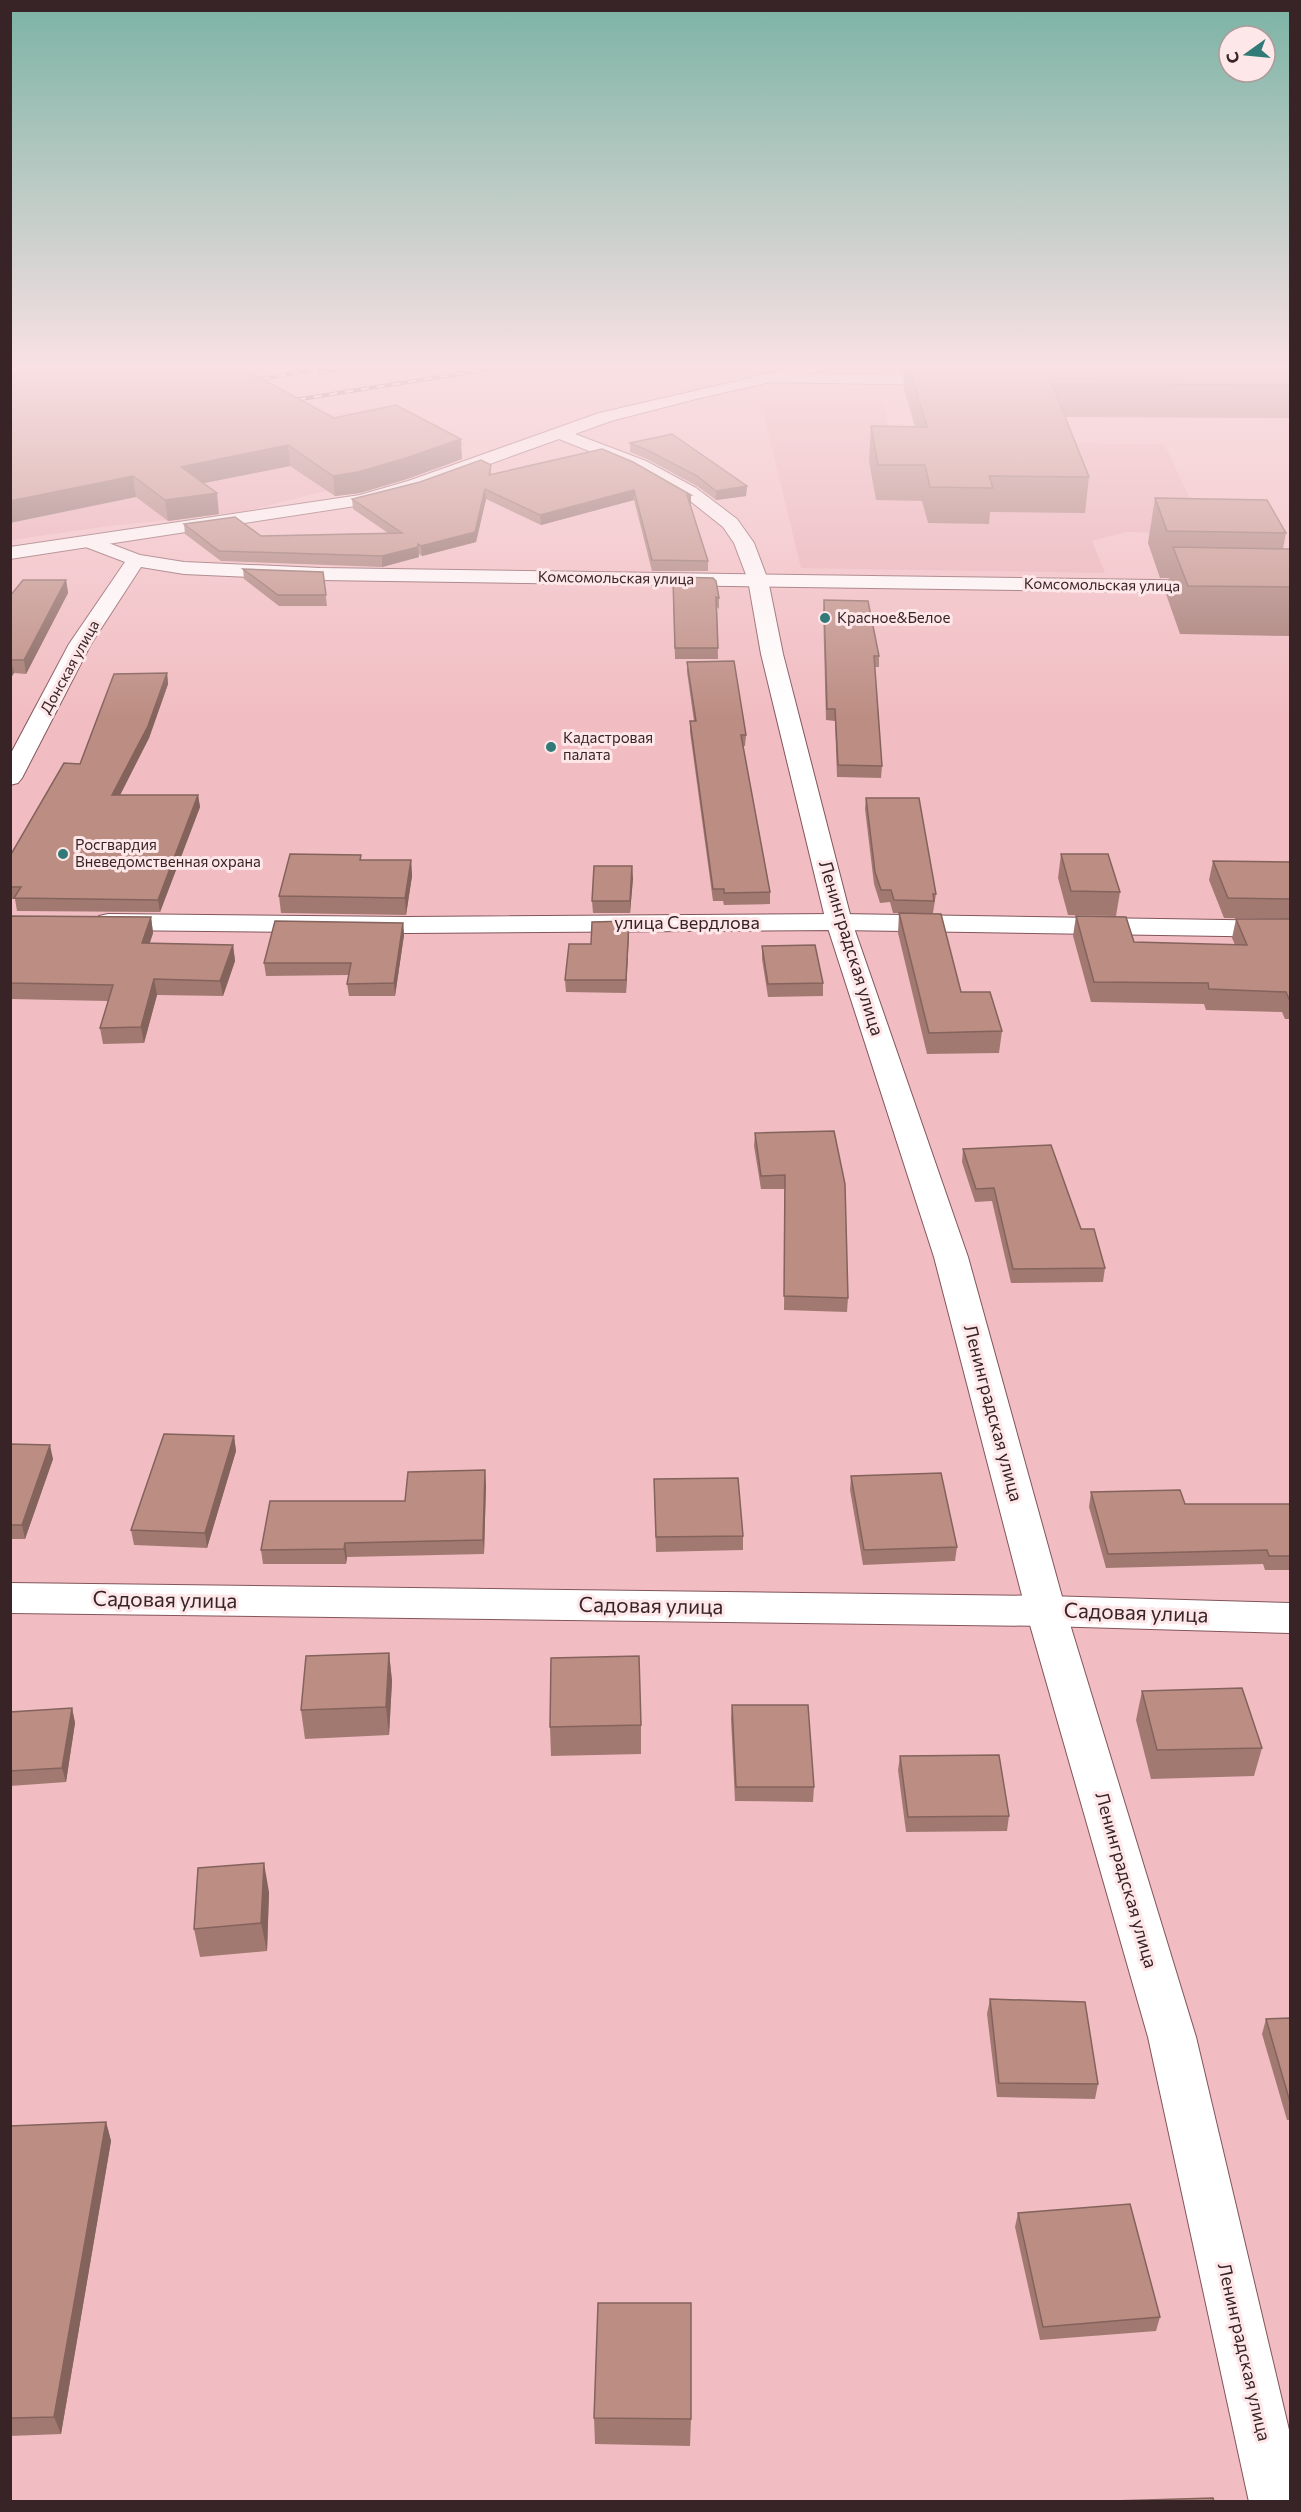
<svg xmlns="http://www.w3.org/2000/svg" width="1301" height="2512" viewBox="0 0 1301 2512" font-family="Commissioner,sans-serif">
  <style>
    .built { fill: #e8adb3 }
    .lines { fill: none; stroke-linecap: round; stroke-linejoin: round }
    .minor-casing { stroke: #82555a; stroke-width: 2 }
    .tertiary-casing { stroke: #82555a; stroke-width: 2 }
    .minor { fill: #fff; fill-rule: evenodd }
    .tertiary { fill: #fff; fill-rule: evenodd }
    .rail-casing { stroke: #50383a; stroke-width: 4 }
    .rail { stroke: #fde7e9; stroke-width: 2; stroke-dasharray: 8; stroke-linecap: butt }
    .wall { fill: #a27971 }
    .shaded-wall { fill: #84635c }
    .building { fill: #bc8d83; stroke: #84635c; stroke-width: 1.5 }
    .poi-dot { fill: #317a77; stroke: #fde7e9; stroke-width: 2 }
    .labels { text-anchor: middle; stroke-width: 6; stroke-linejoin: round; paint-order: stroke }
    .far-street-label { font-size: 15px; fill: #382426; stroke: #fde7e9 }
    .far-poi-label { font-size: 15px; fill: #382426; stroke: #fde7e9; text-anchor: start }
    .street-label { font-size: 18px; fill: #382426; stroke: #fde7e9 }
    .near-street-label { font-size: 21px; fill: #382426; stroke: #fde7e9 }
  </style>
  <rect width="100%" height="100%" fill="#f1bdc2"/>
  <!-- built -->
  <g class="built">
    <polygon points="761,402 883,402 891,441 1164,444 1207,534 1126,532 1092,541 1105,573 801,568"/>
    <polygon points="396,408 466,444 409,470 242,512 110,526 11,540 10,471 297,416"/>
  </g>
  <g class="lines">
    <defs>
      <g id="minor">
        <polygon points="760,374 950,375 958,380 950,385 754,382 752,379 754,376"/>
        <polygon points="90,536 140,555 184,562 320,568 1290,582 1290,594 320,580 184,574 141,567 91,644 22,778 18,783 10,785 10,755 69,644 125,562 83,546 80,542 83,538"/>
        <polygon points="108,914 408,917 839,914 1290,921 1290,937 839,930 408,933 108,930 99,928 95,922 99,916"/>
        <polygon points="10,1583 1046,1596 1290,1603 1290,1633 1046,1626 10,1613"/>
      </g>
      <polygon id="tertiary" points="798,367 826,367 824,370 696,399 611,421 575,434 646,461 696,488 737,519 754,543 768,580 783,654 852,922 968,1257 1066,1611 1196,2037 1290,2434 1290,2502 1249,2502 1148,2037 1026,1611 934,1257 826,922 761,654 748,580 734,543 723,527 684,496 634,469 559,439 420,489 362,505 10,559 10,547 360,495 408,481 599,413"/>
    </defs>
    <!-- minor casing -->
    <use href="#minor" class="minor-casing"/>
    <!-- tertiary casing -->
    <use href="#tertiary" class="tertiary-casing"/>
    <!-- minor -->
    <use href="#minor" class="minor"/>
    <!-- tertiary -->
    <use href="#tertiary" class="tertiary"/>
    <defs>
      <g id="rail">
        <polyline points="320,373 347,367"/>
        <polyline points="246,382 328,367"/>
        <polyline points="282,402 502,367"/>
      </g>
    </defs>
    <!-- rail casing -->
    <use href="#rail" class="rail-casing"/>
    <!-- rail -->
    <use href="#rail" class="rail"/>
  </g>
  <!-- wall -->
  <g class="wall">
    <polygon points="10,367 334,418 462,459 407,479 360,493 335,496 290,466 204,483 219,514 168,521 136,497"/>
    <polygon points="898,367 1290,367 1290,418 1065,417 1089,477 1085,513 990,512 989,524 928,523 922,501 876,500 869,461 871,426 915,427 903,386 904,373 900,373"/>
    <polygon points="630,443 747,486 746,496 716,500 697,486 647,459 630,452"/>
    <polygon points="491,465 491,474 691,495 690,504 708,561 708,571 652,571 634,500 541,525 486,499 476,542 422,556 419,554 419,557 382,567 221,561 185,534 184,524 261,536 388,533 353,509 352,499"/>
    <polygon points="1155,498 1286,533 1283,549 1290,549 1290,636 1180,634 1166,594 1169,578 1160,578 1148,543"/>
    <polygon points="243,569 323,572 327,606 279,606 244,579"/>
    <polygon points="674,577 719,598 719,609 717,607 718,659 675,659 673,590"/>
    <polygon points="66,580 68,593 26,674 14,673 10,679 10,596"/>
    <polygon points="824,600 879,656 879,667 875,667 882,766 881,778 837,777 835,721 826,720 823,611"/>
    <polygon points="687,662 746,735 745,746 743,746 770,892 770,904 724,905 723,901 713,901 690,732 690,721 694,721 687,672"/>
    <polygon points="167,673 168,684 149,738 120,795 198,795 200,807 160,912 17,911 15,899 10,899 10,856 80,764"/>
    <polygon points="866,798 936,894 933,913 893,913 890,902 880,903 874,884 865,809"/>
    <polygon points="1061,854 1120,892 1116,916 1068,915 1058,878"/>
    <polygon points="361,860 411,860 412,876 406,915 281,913 279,896"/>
    <polygon points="1213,861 1290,862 1290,919 1224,918 1209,880"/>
    <polygon points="633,878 630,913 593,913 592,901"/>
    <polygon points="899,913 961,992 1002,1031 999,1053 927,1054 898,933"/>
    <polygon points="10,916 151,917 153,933 150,943 233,945 235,961 223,996 157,995 144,1043 103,1044 100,1028 108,1001 10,999"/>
    <polygon points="1076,916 1134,942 1235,945 1232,938 1236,919 1290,919 1290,1019 1285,1019 1282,1012 1206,1010 1204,1004 1091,1002 1073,936"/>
    <polygon points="629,921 626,993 566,992 565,980 591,944"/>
    <polygon points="403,923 404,935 395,996 349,996 347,984 349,975 266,976 264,963"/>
    <polygon points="762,946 823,983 823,996 768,997 762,959"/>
    <polygon points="834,1131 848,1298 847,1312 784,1310 785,1189 761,1189 754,1146 755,1133"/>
    <polygon points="963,1149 1081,1229 1105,1268 1103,1282 1011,1283 992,1201 975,1202 962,1162"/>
    <polygon points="234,1436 236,1451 207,1548 134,1545 131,1530"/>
    <polygon points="10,1444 53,1459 25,1539 10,1539"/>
    <polygon points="851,1476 957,1547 955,1561 863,1565 850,1490"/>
    <polygon points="654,1479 743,1536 743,1550 656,1552"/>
    <polygon points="486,1485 484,1554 347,1557 346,1564 263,1564 261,1550 405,1501"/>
    <polygon points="1091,1492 1185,1504 1290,1504 1290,1570 1265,1570 1263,1564 1106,1568 1089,1507"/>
    <polygon points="389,1653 392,1681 389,1735 305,1739 301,1710"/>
    <polygon points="1142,1691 1262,1748 1254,1776 1151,1779 1136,1720"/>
    <polygon points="732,1705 814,1787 813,1802 735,1801 731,1719"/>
    <polygon points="72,1708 75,1723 66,1782 10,1786 10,1712"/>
    <polygon points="641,1725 641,1754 551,1756 550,1727"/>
    <polygon points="900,1756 1009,1816 1007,1831 906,1832 898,1770"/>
    <polygon points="269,1892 267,1951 200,1957 194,1929"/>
    <polygon points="990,1999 1098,2084 1095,2099 997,2097 987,2014"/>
    <polygon points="1290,2018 1290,2120 1287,2120 1262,2034 1266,2019"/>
    <polygon points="106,2122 111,2141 61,2434 10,2436 10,2126"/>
    <polygon points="1018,2213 1160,2317 1156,2331 1040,2340 1015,2227"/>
    <polygon points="594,2418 691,2419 690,2446 595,2444"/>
  </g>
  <!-- shaded-wall -->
  <g class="shaded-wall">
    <polygon points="461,439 462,459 407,479 360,493 335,496 333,476"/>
    <polygon points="288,445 290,466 184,487 181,467"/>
    <polygon points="133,476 136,497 10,523 10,501"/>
    <polygon points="747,486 746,496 716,500 716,491"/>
    <polygon points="485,489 486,499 476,542 422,556 421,546"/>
    <polygon points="634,490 634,500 541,525 540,515"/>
    <polygon points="217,493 219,514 168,521 165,500"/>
    <polygon points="687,495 691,495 691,504 687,505"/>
    <polygon points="418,547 419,557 382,567 382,556"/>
    <polygon points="66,580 68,593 26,674 24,660"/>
    <polygon points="10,660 11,660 14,673 10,679"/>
    <polygon points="167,673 168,684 149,738 114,807 112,795"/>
    <polygon points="198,795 200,807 160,912 158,900"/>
    <polygon points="411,860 412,876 406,915 405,898"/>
    <polygon points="632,866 633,878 630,913 630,901"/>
    <polygon points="151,917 153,933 144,959 142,943"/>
    <polygon points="629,921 629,934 626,993 626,980"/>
    <polygon points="403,923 404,935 395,996 394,983"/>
    <polygon points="233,945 235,961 223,996 220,981"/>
    <polygon points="154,979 157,995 144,1043 141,1027"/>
    <polygon points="234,1436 236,1451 207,1548 205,1533"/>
    <polygon points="50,1445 53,1459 25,1539 22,1525"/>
    <polygon points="485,1470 486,1485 484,1554 483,1540"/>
    <polygon points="345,1543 347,1557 346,1564 344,1549"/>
    <polygon points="389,1653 392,1681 389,1735 386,1707"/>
    <polygon points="72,1708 75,1723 66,1782 62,1768"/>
    <polygon points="264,1863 269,1892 267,1951 261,1923"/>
    <polygon points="106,2122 111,2141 61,2434 54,2417"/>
  </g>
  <!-- building -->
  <g class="building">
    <polygon points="10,367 240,367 334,418 396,405 461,439 406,458 358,472 333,476 288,445 181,467 217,493 165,500 133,476 10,501"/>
    <polygon points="909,367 1290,367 1290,385 1052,384 1089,477 989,476 993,488 930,487 925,465 878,465 871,426 927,427"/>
    <polygon points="672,434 747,486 716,491 697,476 647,450 630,443"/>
    <polygon points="602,449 633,462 691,495 687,495 708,561 652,560 634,490 540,515 485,489 475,532 421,546 418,544 418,547 382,556 219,551 184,524 235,517 261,536 402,533 352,499 420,482 481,460 491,465 489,475"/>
    <polygon points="1155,498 1267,500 1286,533 1167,531"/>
    <polygon points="1173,547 1290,549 1290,587 1188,586"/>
    <polygon points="243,569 323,572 326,595 278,595"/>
    <polygon points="674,577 713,578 716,581 719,598 716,597 718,648 675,648 673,580 681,580"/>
    <polygon points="23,580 66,580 24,660 10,660 10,596"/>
    <polygon points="824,600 868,601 879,656 874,656 882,766 838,765 835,709 827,709"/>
    <polygon points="734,661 746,735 741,735 770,892 724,893 724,889 713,889 690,721 696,721 687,662"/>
    <polygon points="167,673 148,726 112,795 198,795 158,900 14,898 21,887 10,887 10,856 64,763 80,764 114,674"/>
    <polygon points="866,798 919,798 936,894 933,894 934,901 894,900 891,890 881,890 875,872"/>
    <polygon points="290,854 361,855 360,860 411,860 405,898 279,896"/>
    <polygon points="1061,854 1108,854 1120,892 1071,891"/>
    <polygon points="1213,861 1290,862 1290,899 1228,898"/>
    <polygon points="594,866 632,866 630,901 592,901"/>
    <polygon points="899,913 941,914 961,992 990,992 1002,1031 929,1033"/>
    <polygon points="10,916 151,917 142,943 233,945 220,981 154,979 141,1027 100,1028 113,985 10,983"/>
    <polygon points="1076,916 1126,917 1134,942 1247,945 1236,919 1290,919 1290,999 1289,999 1286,992 1209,989 1208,983 1094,982"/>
    <polygon points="275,921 403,923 394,983 347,984 351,963 264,963"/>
    <polygon points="629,921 626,980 565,980 569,944 591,944 592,922"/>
    <polygon points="815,945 823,983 768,984 762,946"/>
    <polygon points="834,1131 845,1184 848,1298 784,1296 785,1175 761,1176 755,1133"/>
    <polygon points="1051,1145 1081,1229 1094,1229 1105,1268 1013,1269 994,1188 976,1189 963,1149"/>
    <polygon points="164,1434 234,1436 205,1533 131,1530"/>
    <polygon points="10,1444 50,1445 22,1525 10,1525"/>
    <polygon points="485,1470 483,1540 345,1543 344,1549 261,1550 270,1501 405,1501 408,1472"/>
    <polygon points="941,1473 957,1547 864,1550 851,1476"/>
    <polygon points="738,1478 743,1536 656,1537 654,1479"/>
    <polygon points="1180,1490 1185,1504 1290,1504 1290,1556 1269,1556 1267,1550 1108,1554 1091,1492"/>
    <polygon points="389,1653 386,1707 301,1710 306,1656"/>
    <polygon points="639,1656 641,1725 550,1727 551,1658"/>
    <polygon points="1242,1688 1262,1748 1157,1750 1142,1691"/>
    <polygon points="732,1705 808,1705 814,1787 736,1787"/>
    <polygon points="72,1708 62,1768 10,1771 10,1712"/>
    <polygon points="999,1755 1009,1816 908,1817 900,1756"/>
    <polygon points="264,1863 261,1923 194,1929 198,1868"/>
    <polygon points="990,1999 1085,2002 1098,2084 999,2083"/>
    <polygon points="1290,2018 1290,2102 1266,2019"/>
    <polygon points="106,2122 54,2417 10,2418 10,2126"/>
    <polygon points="1130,2204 1160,2317 1043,2327 1018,2213"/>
    <polygon points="598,2303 691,2303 691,2419 594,2418"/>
    <polygon points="1213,2498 1214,2502 1112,2501"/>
  </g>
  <!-- sky -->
  <linearGradient id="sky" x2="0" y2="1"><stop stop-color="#7bb3a4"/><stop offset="0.51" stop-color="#f9e1e4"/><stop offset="1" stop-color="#f9e1e4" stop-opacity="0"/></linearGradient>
  <rect width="1301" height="718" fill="url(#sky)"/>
  <!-- markers -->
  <g class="poi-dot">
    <circle cx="825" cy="618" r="6"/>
    <circle cx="551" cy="747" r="6"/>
    <circle cx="63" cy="854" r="6"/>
  </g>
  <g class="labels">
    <!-- far-street labels -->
    <g class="far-street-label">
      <text transform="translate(616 578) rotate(1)" y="5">Комсомольская улица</text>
      <text transform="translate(1102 585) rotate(1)" y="5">Комсомольская улица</text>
      <text transform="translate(70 667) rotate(-61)" y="5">Донская улица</text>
    </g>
    <!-- far-poi labels -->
    <g class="far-poi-label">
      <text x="837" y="623">Красное&amp;Белое</text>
      <text x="563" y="743">Кадастровая<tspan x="563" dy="17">палата</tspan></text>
      <text x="75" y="850">Росгвардия<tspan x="75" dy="17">Вневедомственная охрана</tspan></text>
    </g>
    <!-- street labels -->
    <g class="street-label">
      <text x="687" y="929">улица Свердлова</text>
      <text transform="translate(851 948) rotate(73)" y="6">Ленинградская улица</text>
      <text transform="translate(993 1413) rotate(75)" y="6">Ленинградская улица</text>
      <text transform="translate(1126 1880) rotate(74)" y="6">Ленинградская улица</text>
      <text transform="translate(1244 2352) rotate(77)" y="6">Ленинградская улица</text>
    </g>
    <!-- near-street labels -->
    <g class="near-street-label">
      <text transform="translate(165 1600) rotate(1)" y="7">Садовая улица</text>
      <text transform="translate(651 1606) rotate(1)" y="7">Садовая улица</text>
      <text transform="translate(1136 1613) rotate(2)" y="7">Садовая улица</text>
    </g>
  </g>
  <!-- border -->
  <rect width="1301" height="2512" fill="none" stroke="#382426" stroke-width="24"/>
  <!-- north arrow -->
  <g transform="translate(1247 54) rotate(255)"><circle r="28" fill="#fde7e9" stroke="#ae999b" stroke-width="1.5"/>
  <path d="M0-4.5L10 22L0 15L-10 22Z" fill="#317a77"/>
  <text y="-9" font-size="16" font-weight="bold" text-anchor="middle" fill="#382426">С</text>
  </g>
</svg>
